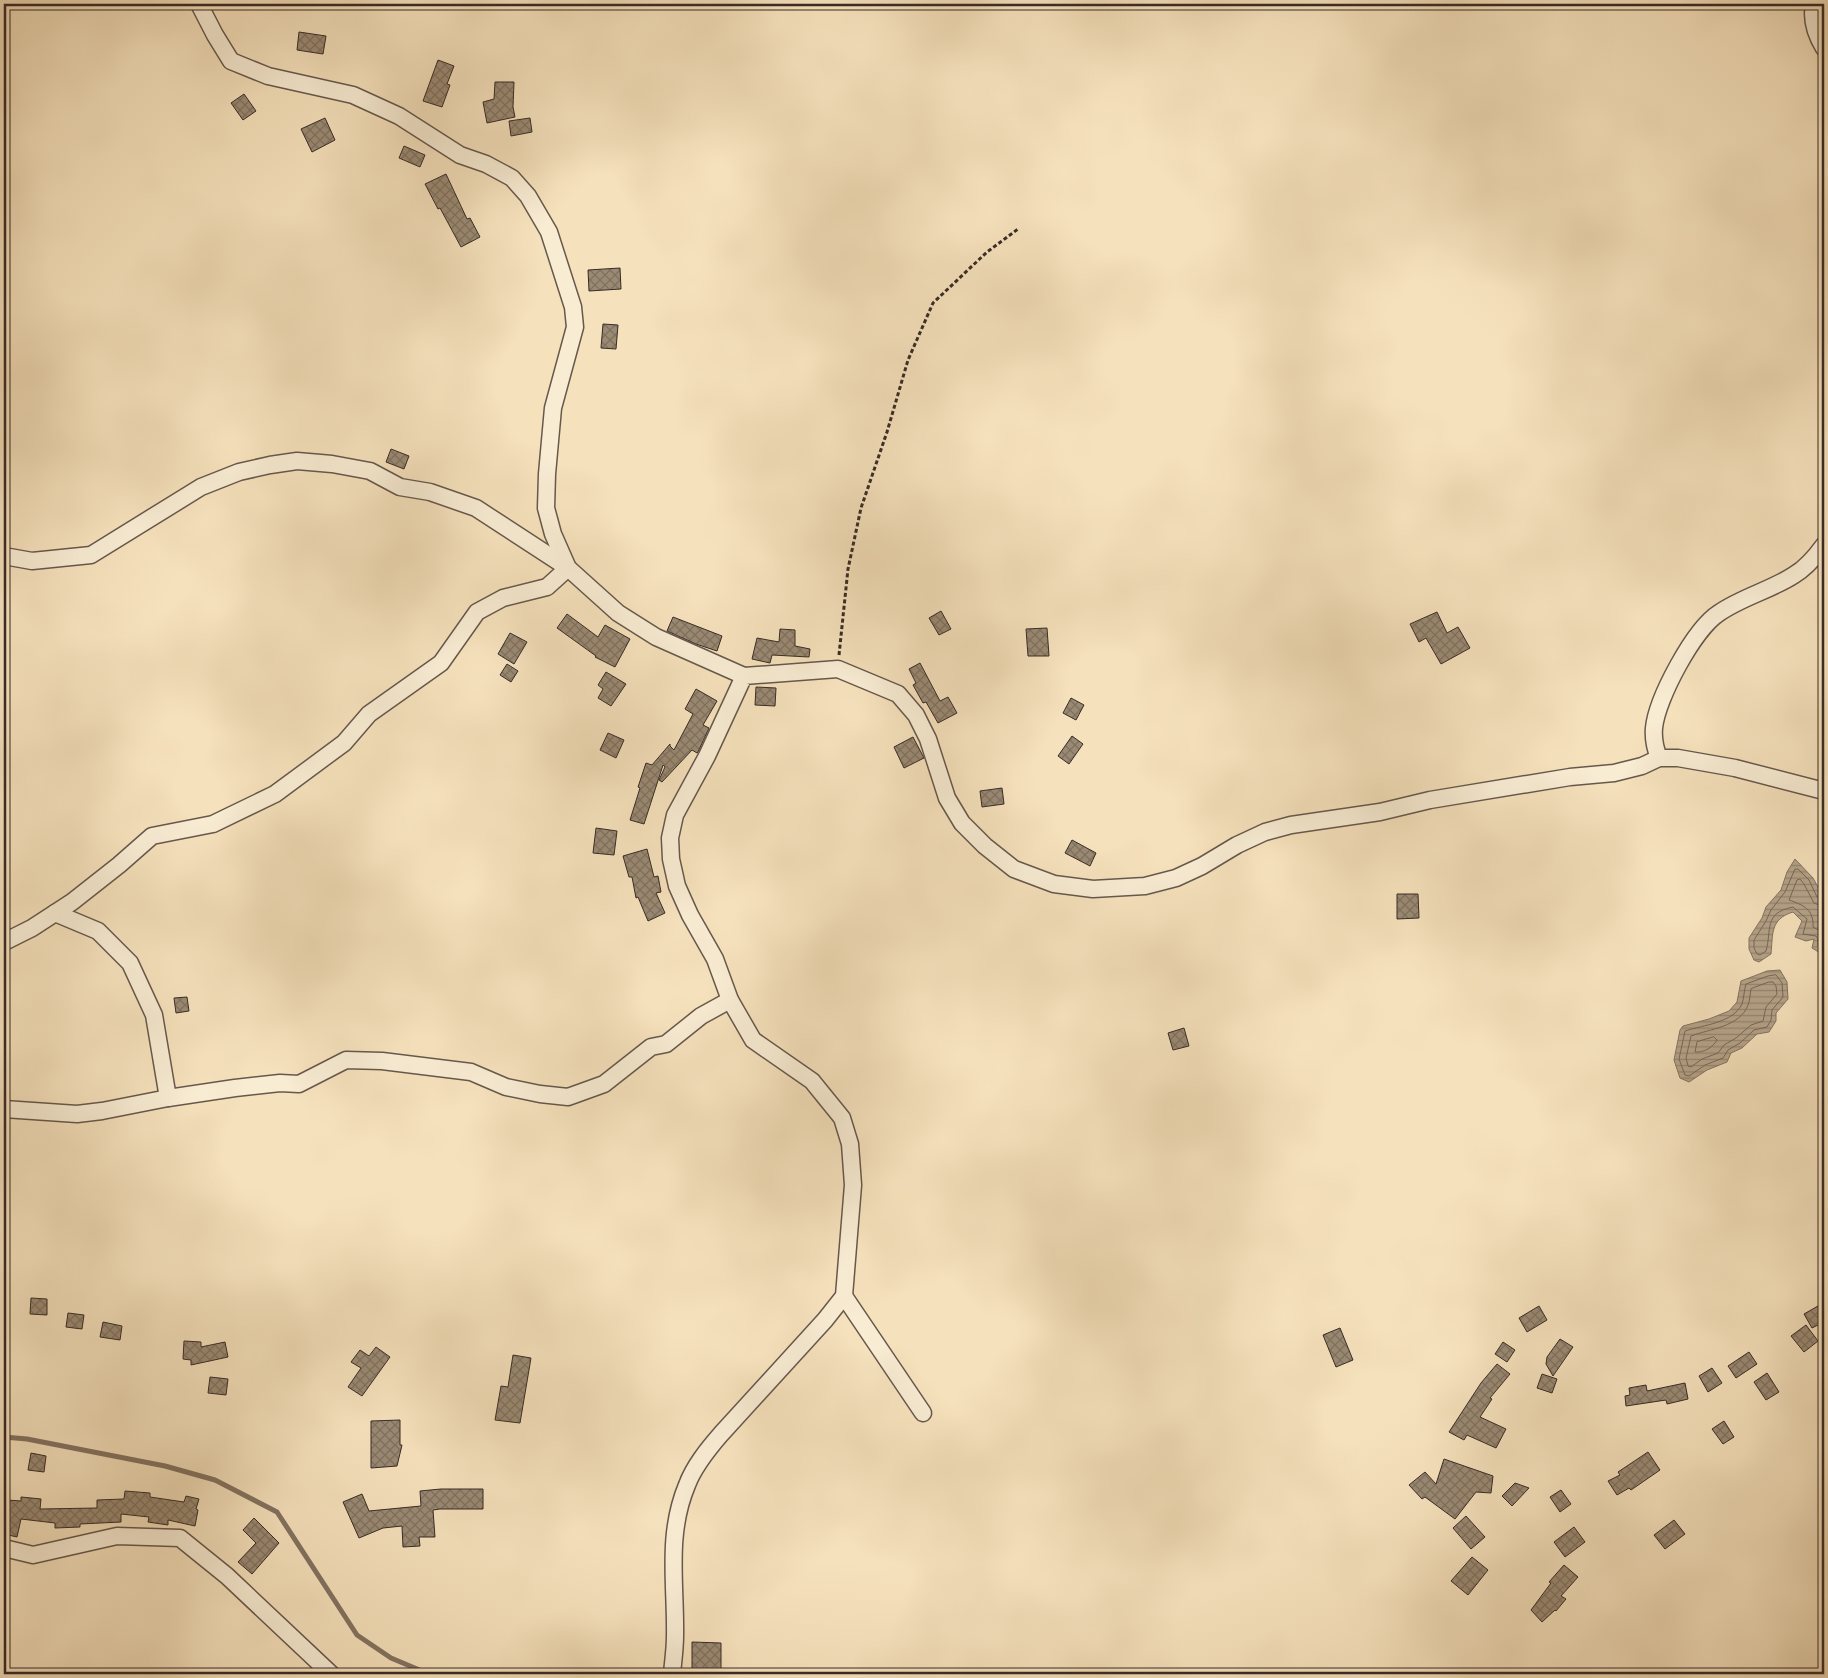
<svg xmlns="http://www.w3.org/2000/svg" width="1828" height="1678" viewBox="0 0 1828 1678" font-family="'EB Garamond',serif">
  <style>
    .water { fill: url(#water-rules); stroke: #837361 }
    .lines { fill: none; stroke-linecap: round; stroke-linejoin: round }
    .shore { stroke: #766758; stroke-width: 1 }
    .stream { stroke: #837361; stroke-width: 5 }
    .building { fill: url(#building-cross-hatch); stroke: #382b26 }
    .minor-casing { stroke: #67584c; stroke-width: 19 }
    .path { stroke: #382b26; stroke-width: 3; stroke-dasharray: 4 2.5; stroke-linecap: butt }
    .minor { stroke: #f8ecd3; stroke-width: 16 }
  </style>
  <defs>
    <pattern id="water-rules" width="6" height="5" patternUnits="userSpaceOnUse" patternTransform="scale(1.25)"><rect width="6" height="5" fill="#b5a389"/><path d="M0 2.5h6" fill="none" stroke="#948570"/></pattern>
    <pattern id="building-cross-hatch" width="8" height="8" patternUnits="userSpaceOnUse" patternTransform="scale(1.25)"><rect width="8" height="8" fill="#9a8a74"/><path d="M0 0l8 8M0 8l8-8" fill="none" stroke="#7f715f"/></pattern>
  </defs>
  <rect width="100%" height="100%" fill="#f5e1bc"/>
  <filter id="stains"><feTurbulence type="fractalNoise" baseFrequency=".004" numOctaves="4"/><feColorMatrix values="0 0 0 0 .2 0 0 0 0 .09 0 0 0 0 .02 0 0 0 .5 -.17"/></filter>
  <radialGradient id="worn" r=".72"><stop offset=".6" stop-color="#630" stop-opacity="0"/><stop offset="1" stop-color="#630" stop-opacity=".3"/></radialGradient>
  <!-- water -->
  <g class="water">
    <path d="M1795,859L1813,878L1824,898V951L1822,954L1812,948L1814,939L1806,941L1795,937L1802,921L1793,912C1770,919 1773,934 1771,954L1759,962L1754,960L1749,949V938L1762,918L1766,907L1781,890L1787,872Z"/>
    <polygon points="1780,970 1787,982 1788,999 1776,1013 1776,1021 1769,1032 1757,1034 1742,1048 1731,1053 1727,1062 1707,1070 1689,1082 1680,1078 1674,1060 1680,1030 1683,1026 1709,1019 1729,1011 1737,1002 1741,981 1767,971"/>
  </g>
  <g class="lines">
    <!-- shore -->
    <g class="shore">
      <path d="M1824,900L1817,897L1809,880L1798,869H1795L1785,892L1771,910L1766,921L1754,940V948L1757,954L1760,955L1766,951C1772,930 1763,913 1793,907L1807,919L1803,934L1816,936L1818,939V946L1824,948"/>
      <path d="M1824,907L1814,903L1804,884L1800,879L1797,880L1789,900C1803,905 1814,909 1813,927L1820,931L1824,937"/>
      <path d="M1776,975L1782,983L1783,997L1772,1010L1771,1020L1767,1027L1754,1030L1740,1043L1728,1050L1723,1058L1705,1065L1689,1076L1685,1075L1679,1059L1685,1031C1703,1025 1733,1023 1742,1004C1744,998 1744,990 1746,984L1768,976Z"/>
      <path d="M1769,982H1773L1776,986L1777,994L1766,1007L1763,1021L1751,1025L1736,1038L1724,1045L1718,1053L1702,1059L1691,1067L1688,1066L1686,1058L1691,1036C1709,1029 1740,1027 1748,1005C1750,1000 1750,994 1751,989Z"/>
      <path d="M1714,1037L1717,1040C1713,1047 1704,1053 1695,1052L1697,1042Z"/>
    </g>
    <!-- stream -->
    <polyline class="stream" points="4,1437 27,1439 165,1466 215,1480 277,1512 357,1635 391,1658 429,1674"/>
  </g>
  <!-- building -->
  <g class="building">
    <polygon points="299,32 326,36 323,54 297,50"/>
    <polygon points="438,60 454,66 447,84 450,85 442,107 423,101"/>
    <polygon points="495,82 514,82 513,107 515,117 487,123 483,102 494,99"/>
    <polygon points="244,94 256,111 243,120 231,103"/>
    <polygon points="325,118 335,140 312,152 301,129"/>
    <polygon points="530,118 532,132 511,136 509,121"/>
    <polygon points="404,146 425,155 420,167 399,158"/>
    <polygon points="446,174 467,219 470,218 480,237 461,247 440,208 438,209 425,184"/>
    <polygon points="620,268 621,289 589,291 588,270"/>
    <polygon points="603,324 618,325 616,349 601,348"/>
    <polygon points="391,449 409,456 404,469 386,462"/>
    <polygon points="941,611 951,629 939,635 929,618"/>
    <polygon points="1437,612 1447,633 1458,627 1470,648 1441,664 1426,638 1419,642 1410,624"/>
    <polygon points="567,614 598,637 605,625 630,639 615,667 595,657 596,656 557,628"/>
    <polygon points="673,617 722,636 717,651 696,644 667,631"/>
    <polygon points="1047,628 1049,656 1028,656 1026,629"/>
    <polygon points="780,629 795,630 795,646 810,649 809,657 772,655 770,663 752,659 757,638 779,642"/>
    <polygon points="510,633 527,642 514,664 498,654"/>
    <polygon points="920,663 940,701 948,697 957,713 938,723 926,702 923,703 913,685 916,683 909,669"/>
    <polygon points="507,664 518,671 511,682 500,675"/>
    <polygon points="606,672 626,684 611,706 598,698 603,689 598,685"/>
    <polygon points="756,687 776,688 775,706 755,705"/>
    <polygon points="696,689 717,701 703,725 709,728 698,752 697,753 692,750 662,782 659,780 665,767 663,765 644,824 630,820 640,788 638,787 646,763 652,765 670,744 670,746 674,750 693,714 685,709"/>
    <polygon points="1071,698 1084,705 1076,720 1063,713"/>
    <polygon points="608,733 624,740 616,758 600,750"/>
    <polygon points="1072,736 1083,744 1069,764 1058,756"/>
    <polygon points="913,737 924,758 904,768 894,747"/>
    <polygon points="1002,788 1004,804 982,807 980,791"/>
    <polygon points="596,828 617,831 614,855 593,853"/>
    <polygon points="1072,840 1096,853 1090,866 1065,853"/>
    <polygon points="647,849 654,877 658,876 661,892 656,893 665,913 648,921 638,897 636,898 632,877 629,877 623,856"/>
    <polygon points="1397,894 1418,894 1419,918 1397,919"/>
    <polygon points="187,997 189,1011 176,1013 174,998"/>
    <polygon points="1184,1028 1189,1046 1173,1050 1168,1033"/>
    <polygon points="31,1298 47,1299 47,1315 30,1314"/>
    <polygon points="1539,1306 1547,1320 1527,1332 1519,1318"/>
    <polygon points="1818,1306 1824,1322 1812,1328 1804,1314"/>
    <polygon points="68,1313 84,1315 82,1329 66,1327"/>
    <polygon points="103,1322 122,1326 120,1340 100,1337"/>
    <polygon points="1806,1325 1818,1341 1804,1352 1791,1336"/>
    <polygon points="1340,1328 1353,1360 1336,1367 1323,1335"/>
    <polygon points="1560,1339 1573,1347 1553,1376 1546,1364 1547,1357"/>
    <polygon points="184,1341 201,1342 201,1347 225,1342 228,1357 191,1365 191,1360 183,1359"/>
    <polygon points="1503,1342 1515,1350 1507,1362 1495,1354"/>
    <polygon points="376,1347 390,1357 362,1396 348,1387 361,1368 351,1362 360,1350 369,1356"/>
    <polygon points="1749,1352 1757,1364 1736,1378 1728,1366"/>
    <polygon points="513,1355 531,1358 520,1423 495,1420 501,1386 508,1387"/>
    <polygon points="1497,1364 1510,1374 1490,1398 1492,1399 1480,1417 1506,1429 1496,1448 1467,1435 1464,1440 1449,1432 1481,1383"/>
    <polygon points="1712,1368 1722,1383 1708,1392 1699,1376"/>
    <polygon points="1767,1373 1779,1392 1766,1400 1754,1382"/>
    <polygon points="1542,1374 1557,1379 1552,1393 1537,1388"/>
    <polygon points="210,1377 228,1379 226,1395 208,1393"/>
    <polygon points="1685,1383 1688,1399 1667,1404 1666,1400 1626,1406 1625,1396 1630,1395 1629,1388 1646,1385 1647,1391"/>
    <polygon points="400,1420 400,1445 402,1445 397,1466 371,1468 371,1421"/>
    <polygon points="1724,1421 1734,1437 1723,1444 1712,1429"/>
    <polygon points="1648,1452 1660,1470 1631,1490 1629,1488 1617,1495 1608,1481 1620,1475 1618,1472"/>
    <polygon points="31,1453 46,1456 44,1472 28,1470"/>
    <polygon points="1444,1459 1493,1476 1491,1493 1476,1492 1455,1519 1425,1497 1422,1499 1409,1485 1425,1472 1436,1484"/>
    <polygon points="1515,1483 1529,1488 1512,1506 1502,1496"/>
    <polygon points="441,1489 483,1489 483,1509 440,1509 433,1510 435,1537 419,1537 420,1546 403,1547 402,1526 383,1528 359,1538 343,1502 362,1494 369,1511 421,1506 420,1491"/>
    <polygon points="1561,1490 1571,1504 1560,1512 1550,1497"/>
    <polygon points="125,1491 150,1493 150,1497 184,1502 186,1496 199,1499 196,1509 198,1510 195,1526 168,1520 168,1525 148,1522 149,1517 121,1514 121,1522 80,1524 80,1527 55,1528 55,1523 21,1519 17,1537 4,1534 7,1500 21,1501 21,1497 41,1499 40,1509 97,1508 97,1500 124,1499"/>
    <polygon points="1466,1516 1485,1537 1471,1549 1453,1528"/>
    <polygon points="254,1518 279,1543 252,1574 238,1562 256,1543 243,1530"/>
    <polygon points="1674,1520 1685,1534 1665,1549 1654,1535"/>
    <polygon points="1574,1527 1585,1542 1565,1557 1554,1542"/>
    <polygon points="1472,1557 1488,1570 1468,1595 1451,1581"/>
    <polygon points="1564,1565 1578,1577 1561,1596 1566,1599 1556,1611 1555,1610 1542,1622 1531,1610 1551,1583 1549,1582"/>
    <polygon points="692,1642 721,1643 721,1674 692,1673"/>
  </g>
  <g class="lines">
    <defs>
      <g id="minor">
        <polyline points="199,4 215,35 231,61 268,76 353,95 399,116 460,155 486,164 512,178 528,196 549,232 573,307 575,327 553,408 547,474 546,508 553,534 568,568 618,613 656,637 744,676"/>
        <path d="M1814,4C1811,19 1816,35 1824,48"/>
        <polyline points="4,556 32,561 91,555 201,487 239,472 270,465 297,461 332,464 370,471 400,487 430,492 476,508 568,568 547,587 503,598 477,612 441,663 369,714 344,743 275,794 213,824 152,836 119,865 72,902 32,928 4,942"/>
        <path d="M1659,758C1655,748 1653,739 1654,728C1657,698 1694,629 1719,613C1742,597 1771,590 1794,575C1806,568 1816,556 1824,545"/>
        <polyline points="55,913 98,931 130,963 154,1015 168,1098"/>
        <polyline points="4,1109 77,1114 102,1111 168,1098 235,1088 280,1083 299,1084 346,1060 382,1061 471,1072 506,1087 540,1094 568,1097 604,1084 651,1047 666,1044 701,1016 730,1000"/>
        <polyline points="844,1296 923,1413"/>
        <polyline points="4,1548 33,1555 117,1536 180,1538 227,1576 331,1674"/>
        <path d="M672,1674C673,1662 675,1649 675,1636C676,1584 666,1535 687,1485C694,1466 708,1449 721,1434L825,1320L844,1296L853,1185L850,1144L842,1118L812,1081L753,1040L730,1000L715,959L690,915L677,886L671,859L670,838L675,815L707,756L744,676L838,669L898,694L916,715L928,739L947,798L962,823L985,846L1014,869L1054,884L1093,889L1145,886L1176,878L1202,866L1237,845L1265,832L1291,825L1380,812L1430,800L1570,777L1614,773L1642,766L1659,758H1678L1735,768L1824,791"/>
      </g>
    </defs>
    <!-- minor casing -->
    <use href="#minor" class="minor-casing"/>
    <!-- path -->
    <polyline class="path" points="839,655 848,569 861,508 887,432 908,360 933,303 987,252 1018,229"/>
    <!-- minor -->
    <use href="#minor" class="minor"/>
  </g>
  <!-- margin -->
  <rect width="1828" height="1678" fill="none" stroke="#f5e1bc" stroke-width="20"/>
  <rect x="5" y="5" width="1818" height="1668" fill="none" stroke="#382b26" stroke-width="2.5"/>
  <rect x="10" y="10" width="1808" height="1658" fill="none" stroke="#382b26"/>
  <rect width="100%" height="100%" filter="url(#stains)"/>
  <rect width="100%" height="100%" fill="url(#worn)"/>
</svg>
